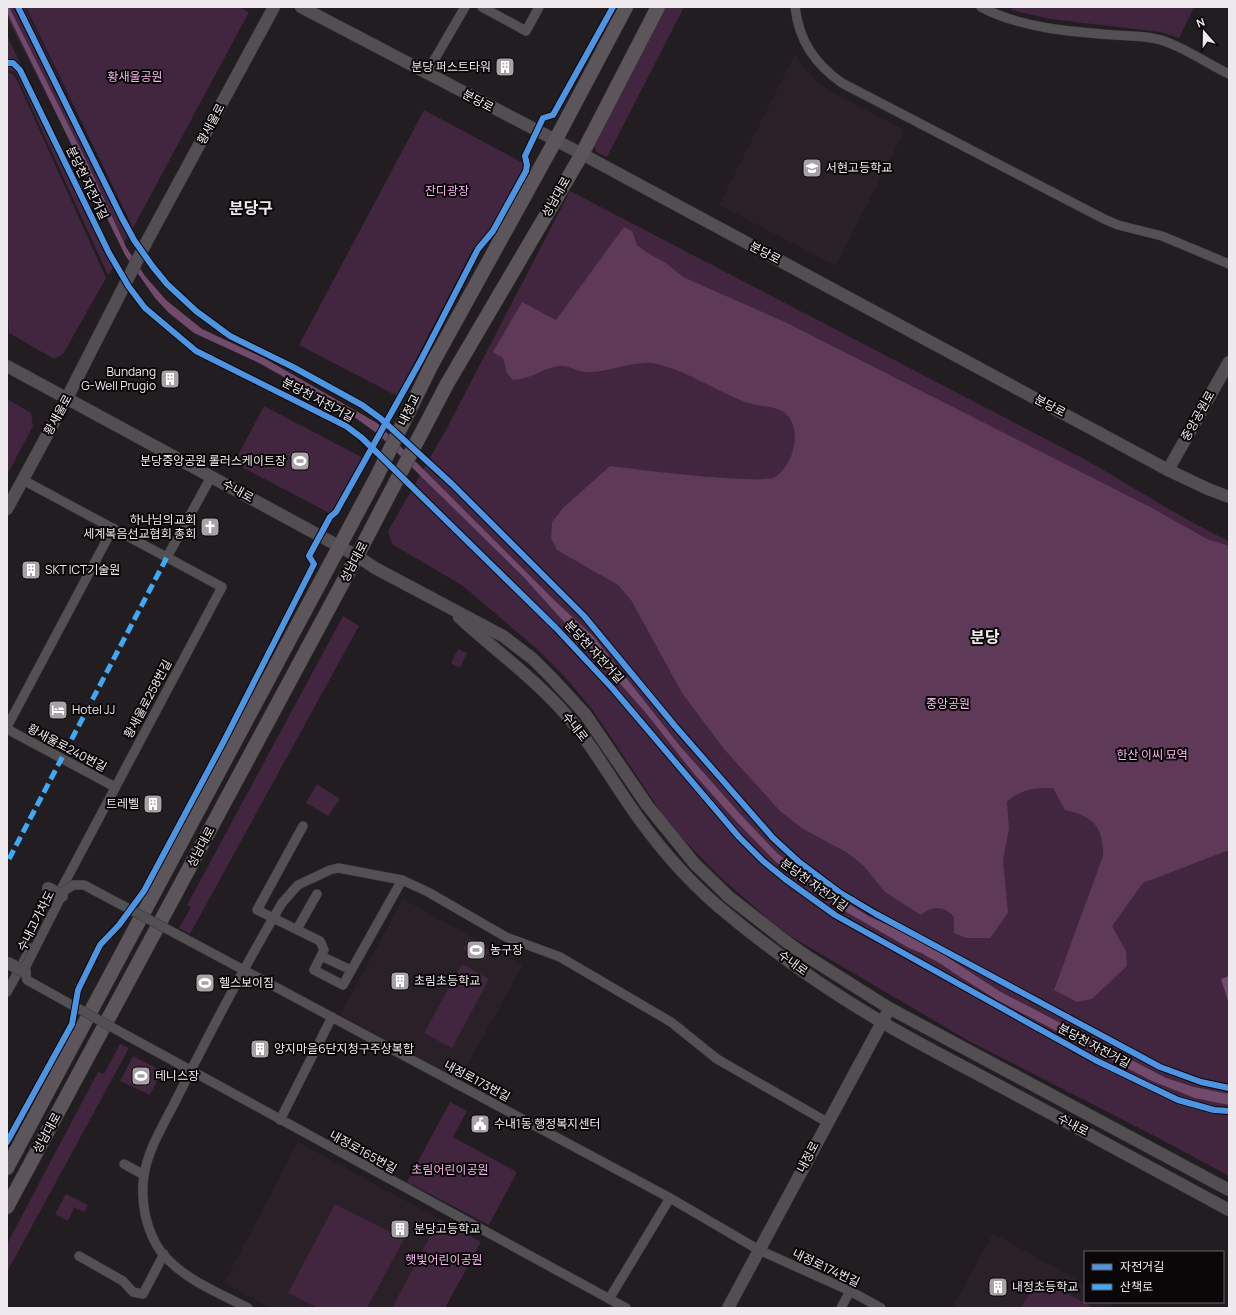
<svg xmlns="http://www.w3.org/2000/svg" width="1236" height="1315" viewBox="0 0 1236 1315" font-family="Manrope,'Noto Sans KR',sans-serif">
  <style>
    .built { fill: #2a2028 }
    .green { fill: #42253e }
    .forest { fill: #5e3958 }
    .water { fill: #724a6c }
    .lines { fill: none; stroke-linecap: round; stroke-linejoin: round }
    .stream { stroke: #724a6c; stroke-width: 2.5 }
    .street-casing { stroke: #3b393b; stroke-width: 10 }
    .secondary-casing { stroke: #3b393b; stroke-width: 13 }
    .primary-casing { stroke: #3b393b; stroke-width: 15 }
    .street { stroke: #525052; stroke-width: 9 }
    .secondary { stroke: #534e52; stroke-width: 12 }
    .primary { stroke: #5c565b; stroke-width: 14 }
    .street-bridge-casing { stroke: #3b393b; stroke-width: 10; stroke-linecap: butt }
    .secondary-bridge-casing { stroke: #3b393b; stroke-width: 13; stroke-linecap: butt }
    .street-bridge { stroke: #525052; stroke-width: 9 }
    .secondary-bridge { stroke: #534e52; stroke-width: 12 }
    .quiet { stroke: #3fa9f5; stroke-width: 5; stroke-dasharray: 10 5; stroke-linecap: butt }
    .cycleway-casing { stroke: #0a0709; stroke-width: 8 }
    .cycleway { stroke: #4d94e3; stroke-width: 6 }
    .labels { text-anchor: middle; stroke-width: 4; stroke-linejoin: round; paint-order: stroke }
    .poi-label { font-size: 12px; fill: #eee9ed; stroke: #0a0709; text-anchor: start }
    .park-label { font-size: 12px; fill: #f8b3ed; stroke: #0a0709 }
    .street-label { font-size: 12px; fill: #eee9ed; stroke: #0a0709 }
    .district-label { font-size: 16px; font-weight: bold; fill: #eee9ed; stroke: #0a0709 }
  </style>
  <rect width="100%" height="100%" fill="#211d20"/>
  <!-- built -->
  <g class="built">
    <polygon points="795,54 802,65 814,79 830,91 905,130 836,266 719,205"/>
    <polygon points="403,899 523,965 459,1080 340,1015"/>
    <polygon points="298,1142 439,1219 392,1308 270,1308 224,1283"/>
    <polygon points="993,1233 1085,1284 1085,1302 1113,1302 1110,1308 952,1308"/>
  </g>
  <!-- green -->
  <g class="green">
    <polygon points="7,7 24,7 131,230 123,245 7,17"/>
    <polygon points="26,7 239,7 249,12 133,228"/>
    <polygon points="662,7 684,7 607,157 596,152 594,140"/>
    <polygon points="1013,7 1194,7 1179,38 1160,32 1050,19 1011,10"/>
    <polygon points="7,36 116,263 108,275 18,78 15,72 7,70"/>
    <polygon points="7,72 13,74 17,80 106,278 63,354 54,359 9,333 7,302"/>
    <polygon points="424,110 523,163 523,174 491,231 473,249 397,396 299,345"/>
    <path d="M570,191L1088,461C1135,488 1180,518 1229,541V1176L1166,1142L969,1041L790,936L767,918L719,876L671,827L592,709L564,676L538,650L463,586L392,544L388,531L447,428Z"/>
    <polygon points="7,399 31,413 33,426 7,475"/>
    <polygon points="264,406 367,460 337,517 234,463"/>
    <polygon points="343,616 359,626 190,934 179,928 191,907 187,905"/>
    <polygon points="458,649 467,653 460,668 451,663"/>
    <polygon points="317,784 340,799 328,816 306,803"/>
    <polygon points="469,939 490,951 483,961 463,949"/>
    <polygon points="462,964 489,979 452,1048 424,1033"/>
    <polygon points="120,1044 129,1048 7,1272 7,1244 98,1072 104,1074"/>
    <polygon points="133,1056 162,1071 150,1095 120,1081"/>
    <polygon points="450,1102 467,1111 453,1137 517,1172 489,1225 407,1182"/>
    <polygon points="66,1194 88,1205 84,1212 74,1208 68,1221 55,1214"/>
    <polygon points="335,1204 404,1239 367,1308 317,1308 288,1293"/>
    <polygon points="439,1219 481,1242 445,1308 392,1308"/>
    <polygon points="1038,1278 1090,1306 1090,1308 1021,1308"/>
  </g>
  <!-- forest -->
  <path class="forest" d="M624,227L632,231L637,245L648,253L666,263L683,277L787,323L1152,508L1207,539L1229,546V850L1143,883L1112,926L1126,951L1127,966L1092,999L1077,1002L1054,990L1103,856C1103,826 1094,817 1065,810L1053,788C1036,788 1020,789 1007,802L1009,828L1003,860L1008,913L990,938H966L954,933V917C943,905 934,906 921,915L885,892L863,865L846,852L803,829L780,811L724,749L682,693L631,600L618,585L557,550L551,538L552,522L563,508L610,466C632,469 761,485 775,477C793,465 802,433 788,416C779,405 760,407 748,403C719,393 679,366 651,363C632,361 603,374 585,372C576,371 569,365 559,366C544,368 531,379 513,380L507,373L503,358L493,352L522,302L556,320Z"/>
  <!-- water -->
  <g class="water">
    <polygon points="7,7 9,7 86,160 126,247 145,276 166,300 202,329 264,358 377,423 555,601 594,637 679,745 742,816 777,853 806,876 868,916 905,933 935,949 999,991 1166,1078 1194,1087 1229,1094 1229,1105 1195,1098 1152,1081 997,1000 954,973 931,957 909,948 841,909 776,862 735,820 695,775 646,713 544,597 378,434 350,414 259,363 194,333 169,313 155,298 125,255 7,12"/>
    <polygon points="1229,976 1229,1004 1221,979"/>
  </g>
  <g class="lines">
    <!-- stream -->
    <g class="stream">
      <polyline points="527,579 599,659"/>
      <polyline points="925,954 940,962"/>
    </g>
    <defs>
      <g id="street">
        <polyline points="482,7 526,31 539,7"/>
        <path d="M795,7C799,41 815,64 842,83L1104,219L1118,225L1162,236L1229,264"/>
        <path d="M981,7C1020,28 1072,32 1115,35C1127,36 1140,36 1152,38C1174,41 1208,64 1229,74"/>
        <polyline points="426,74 465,7"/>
        <polyline points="23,480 222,587 57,897"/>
        <polyline points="167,557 211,477"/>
        <polyline points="7,727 113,528"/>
        <polyline points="7,729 115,787"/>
        <polyline points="303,826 257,910 320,941 324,950 314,970 343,985 402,880"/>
        <polyline points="297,929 317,894"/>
        <polyline points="182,937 670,1198 759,1250 850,1291 881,1308"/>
        <polyline points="321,956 351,970"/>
        <polyline points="7,992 31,948"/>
        <polyline points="126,1035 626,1308"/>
        <polyline points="280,1120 332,1017"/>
        <polyline points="124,1164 144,1175"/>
        <polyline points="79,1256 123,1281 133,1292 143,1294 164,1254"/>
        <polyline points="609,1299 670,1198"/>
        <path d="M248,1308C219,1293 183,1279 162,1253C146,1232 140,1201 144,1175C148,1149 164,1124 176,1100C209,1034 244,967 282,903L298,885L330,870L338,868L349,870L402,880L428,892L506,937L560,957L671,1022L717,1059L827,1122"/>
        <polyline points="841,1308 850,1291"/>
      </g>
      <g id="secondary">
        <polyline points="301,7 582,154 1168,470 1208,489 1229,497"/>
        <polyline points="7,366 357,556 375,568 503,636 533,659 550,676 585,714 647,805 694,863 729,897 788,943 808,957 889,1008 1229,1190"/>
        <polyline points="1168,470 1229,362"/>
        <polyline points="7,509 67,398 147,241 274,7"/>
        <path d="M459,617C499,654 544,685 578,729C596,753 611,778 628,803C653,840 684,877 719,907C769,949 824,988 880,1021C919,1044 959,1064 998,1085C1075,1127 1152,1168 1229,1210"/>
        <polyline points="728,1308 886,1015"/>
      </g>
      <g id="primary">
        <polyline points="7,1168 376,478 432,364 555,141 626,7"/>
        <polyline points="7,1207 357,556 447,384 582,154 658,7"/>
      </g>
    </defs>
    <!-- street casing -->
    <use href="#street" class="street-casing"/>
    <!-- secondary casing -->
    <use href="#secondary" class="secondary-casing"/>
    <!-- primary casing -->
    <use href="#primary" class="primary-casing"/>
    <!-- street -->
    <use href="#street" class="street"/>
    <!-- secondary -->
    <use href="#secondary" class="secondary"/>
    <!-- primary -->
    <use href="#primary" class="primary"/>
    <defs>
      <polyline id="street-bridge" points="126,1035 27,980 25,972 26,966 64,891 73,885 84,885 182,937"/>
      <g id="secondary-bridge">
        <polyline points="48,888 62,896"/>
        <polyline points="8,963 25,972"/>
      </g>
    </defs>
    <!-- street-bridge casing -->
    <use href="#street-bridge" class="street-bridge-casing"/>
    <!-- secondary-bridge casing -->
    <use href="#secondary-bridge" class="secondary-bridge-casing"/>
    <!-- street-bridge -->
    <use href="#street-bridge" class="street-bridge"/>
    <!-- secondary-bridge -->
    <use href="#secondary-bridge" class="secondary-bridge"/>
    <!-- quiet -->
    <polyline class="quiet" points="9,859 167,557"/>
    <defs>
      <g id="cycleway">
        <polyline points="18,7 122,218 134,240 153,267 167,284 196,311 230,336 293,367 362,405 380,418 452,484 584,616 675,726 773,838 799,862 839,892 876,914 1160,1067 1201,1082 1229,1088"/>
        <polyline points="7,63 13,63 20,70 109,253 129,287 145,308 196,351 346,426 362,438 556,628 613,689 739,837 763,861 785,879 835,915 1095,1060 1178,1100 1214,1110 1229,1111"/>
        <polyline points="7,1142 72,1024 78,990 100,945 119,925 144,891 224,741 314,564 309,556 330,517 336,512 422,358 478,249 493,231 526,171 527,165 525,156 543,118 553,115 613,7"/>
      </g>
    </defs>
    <!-- cycleway casing -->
    <use href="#cycleway" class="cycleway-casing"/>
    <!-- cycleway -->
    <use href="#cycleway" class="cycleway"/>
  </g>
  <!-- icons -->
  <defs>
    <symbol id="building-square" viewBox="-11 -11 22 22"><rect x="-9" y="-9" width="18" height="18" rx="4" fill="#a6a2a5" stroke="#0a0709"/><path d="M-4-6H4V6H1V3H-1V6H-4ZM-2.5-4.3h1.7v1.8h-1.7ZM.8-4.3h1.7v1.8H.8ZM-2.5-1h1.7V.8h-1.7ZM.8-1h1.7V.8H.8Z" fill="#fff"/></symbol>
    <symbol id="school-square" viewBox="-11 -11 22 22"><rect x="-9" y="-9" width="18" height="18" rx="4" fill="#a6a2a5" stroke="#0a0709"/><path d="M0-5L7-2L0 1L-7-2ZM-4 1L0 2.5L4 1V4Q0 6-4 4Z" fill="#fff"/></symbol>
    <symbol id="stadium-square" viewBox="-11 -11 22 22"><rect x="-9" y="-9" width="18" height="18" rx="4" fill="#a6a2a5" stroke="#0a0709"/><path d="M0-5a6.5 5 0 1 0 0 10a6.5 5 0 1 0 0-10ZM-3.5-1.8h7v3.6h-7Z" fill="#fff"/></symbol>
    <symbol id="church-square" viewBox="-11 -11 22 22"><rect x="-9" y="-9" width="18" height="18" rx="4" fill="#a6a2a5" stroke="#0a0709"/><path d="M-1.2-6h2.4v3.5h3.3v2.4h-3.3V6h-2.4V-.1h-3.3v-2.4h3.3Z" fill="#fff"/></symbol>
    <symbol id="hotel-square" viewBox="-11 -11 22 22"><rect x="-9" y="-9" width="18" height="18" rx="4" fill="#a6a2a5" stroke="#0a0709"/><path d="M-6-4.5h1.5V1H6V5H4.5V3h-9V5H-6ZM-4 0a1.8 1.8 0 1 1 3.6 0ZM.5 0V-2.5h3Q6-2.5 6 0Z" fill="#fff"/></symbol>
    <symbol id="civic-square" viewBox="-11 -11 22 22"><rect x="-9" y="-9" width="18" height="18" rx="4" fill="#a6a2a5" stroke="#0a0709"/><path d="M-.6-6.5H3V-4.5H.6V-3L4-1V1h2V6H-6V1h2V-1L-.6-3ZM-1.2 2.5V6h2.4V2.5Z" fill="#fff"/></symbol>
  </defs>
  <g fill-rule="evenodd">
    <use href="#building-square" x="494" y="56" width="22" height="22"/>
    <use href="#school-square" x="801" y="157" width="22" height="22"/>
    <use href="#building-square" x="159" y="368" width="22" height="22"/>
    <use href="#stadium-square" x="289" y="450" width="22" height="22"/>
    <use href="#church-square" x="199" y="516" width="22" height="22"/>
    <use href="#building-square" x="20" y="559" width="22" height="22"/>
    <use href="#hotel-square" x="47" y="699" width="22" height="22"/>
    <use href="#building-square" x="142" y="793" width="22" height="22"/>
    <use href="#stadium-square" x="465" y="939" width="22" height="22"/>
    <use href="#building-square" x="389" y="970" width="22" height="22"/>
    <use href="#stadium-square" x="194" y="972" width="22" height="22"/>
    <use href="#building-square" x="249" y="1038" width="22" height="22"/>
    <use href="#stadium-square" x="130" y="1065" width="22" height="22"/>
    <use href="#civic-square" x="469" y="1113" width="22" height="22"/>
    <use href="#building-square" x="389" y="1218" width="22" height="22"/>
    <use href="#building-square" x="987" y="1276" width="22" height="22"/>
  </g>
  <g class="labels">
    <!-- poi labels -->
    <g class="poi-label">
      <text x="491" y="71" text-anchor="end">분당 퍼스트타워</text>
      <text x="826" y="172">서현고등학교</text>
      <text x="156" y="376" text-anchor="end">Bundang<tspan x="156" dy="14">G-Well Prugio</tspan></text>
      <text x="286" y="465" text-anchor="end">분당중앙공원 롤러스케이트장</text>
      <text x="196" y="524" text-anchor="end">하나님의교회<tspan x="196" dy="14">세계복음선교협회 총회</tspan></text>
      <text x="45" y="574">SKT ICT기술원</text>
      <text x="72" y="714">Hotel JJ</text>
      <text x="139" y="808" text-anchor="end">트레벨</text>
      <text x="490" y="954">농구장</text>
      <text x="414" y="985">초림초등학교</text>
      <text x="219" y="987">헬스보이짐</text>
      <text x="274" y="1053">양지마을6단지청구주상복합</text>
      <text x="155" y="1080">테니스장</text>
      <text x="494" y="1128">수내1동 행정복지센터</text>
      <text x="414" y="1233">분당고등학교</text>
      <text x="1012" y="1291">내정초등학교</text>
    </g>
    <!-- park labels -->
    <g class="park-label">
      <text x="135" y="81">황새울공원</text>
      <text x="447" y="195">잔디광장</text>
      <text x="948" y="708">중앙공원</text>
      <text x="1152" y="759">한산 이씨 묘역</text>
      <text x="450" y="1174">초림어린이공원</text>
      <text x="444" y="1264">햇빛어린이공원</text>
    </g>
    <!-- street labels -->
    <g class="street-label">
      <text transform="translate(478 101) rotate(28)" y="4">분당로</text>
      <text transform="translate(211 124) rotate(-62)" y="4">황새울로</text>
      <text transform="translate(87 183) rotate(64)" y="4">분당천 자전거길</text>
      <text transform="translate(556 197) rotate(-60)" y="4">성남대로</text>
      <text transform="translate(765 253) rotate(28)" y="4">분당로</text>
      <text transform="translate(318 400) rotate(28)" y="4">분당천 자전거길</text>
      <text transform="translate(1050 406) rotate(28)" y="4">분당로</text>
      <text transform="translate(409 410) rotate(-64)" y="4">내정교</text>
      <text transform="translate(58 415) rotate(-61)" y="4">황새울로</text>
      <text transform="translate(1198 416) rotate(-61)" y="4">중앙공원로</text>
      <text transform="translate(238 491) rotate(29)" y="4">수내로</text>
      <text transform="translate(354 562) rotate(-62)" y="4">성남대로</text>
      <text transform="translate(594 652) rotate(47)" y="4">분당천 자전거길</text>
      <text transform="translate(148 699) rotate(-62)" y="4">황새울로258번길</text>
      <text transform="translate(575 727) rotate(52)" y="4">수내로</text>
      <text transform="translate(67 748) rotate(28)" y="4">황새울로240번길</text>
      <text transform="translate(201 847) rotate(-62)" y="4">성남대로</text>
      <text transform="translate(814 885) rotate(36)" y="4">분당천 자전거길</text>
      <text transform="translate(36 921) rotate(-63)" y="4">수내고가차도</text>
      <text transform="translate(793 963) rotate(36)" y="4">수내로</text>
      <text transform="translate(1094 1046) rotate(28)" y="4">분당천 자전거길</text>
      <text transform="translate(477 1081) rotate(28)" y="4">내정로173번길</text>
      <text transform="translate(1073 1125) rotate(28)" y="4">수내로</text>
      <text transform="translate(47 1133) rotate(-61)" y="4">성남대로</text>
      <text transform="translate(363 1152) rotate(29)" y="4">내정로165번길</text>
      <text transform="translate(808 1157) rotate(-62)" y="4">내정로</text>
      <text transform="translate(826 1268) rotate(25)" y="4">내정로174번길</text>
    </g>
    <!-- district labels -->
    <g class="district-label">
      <text x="251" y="214">분당구</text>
      <text x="985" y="643">분당</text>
    </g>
  </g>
  <!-- border -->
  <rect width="1236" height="1315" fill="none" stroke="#eee9ed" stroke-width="16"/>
  <!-- legend -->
  <rect x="1084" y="1251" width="140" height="52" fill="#0a0709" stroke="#656164"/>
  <rect x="1092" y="1264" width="20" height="6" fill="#4d94e3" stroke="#656164"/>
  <text x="1120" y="1271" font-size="12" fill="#eee9ed">자전거길</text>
  <rect x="1092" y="1284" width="20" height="6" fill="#3fa9f5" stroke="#656164"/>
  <text x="1120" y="1291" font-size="12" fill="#eee9ed">산책로</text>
  <!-- north arrow -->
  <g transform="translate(1204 32) rotate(340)" stroke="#0a0709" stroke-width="3" paint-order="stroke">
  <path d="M0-3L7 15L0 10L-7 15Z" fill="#eee9ed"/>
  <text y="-6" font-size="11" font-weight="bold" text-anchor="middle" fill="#eee9ed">N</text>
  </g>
</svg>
